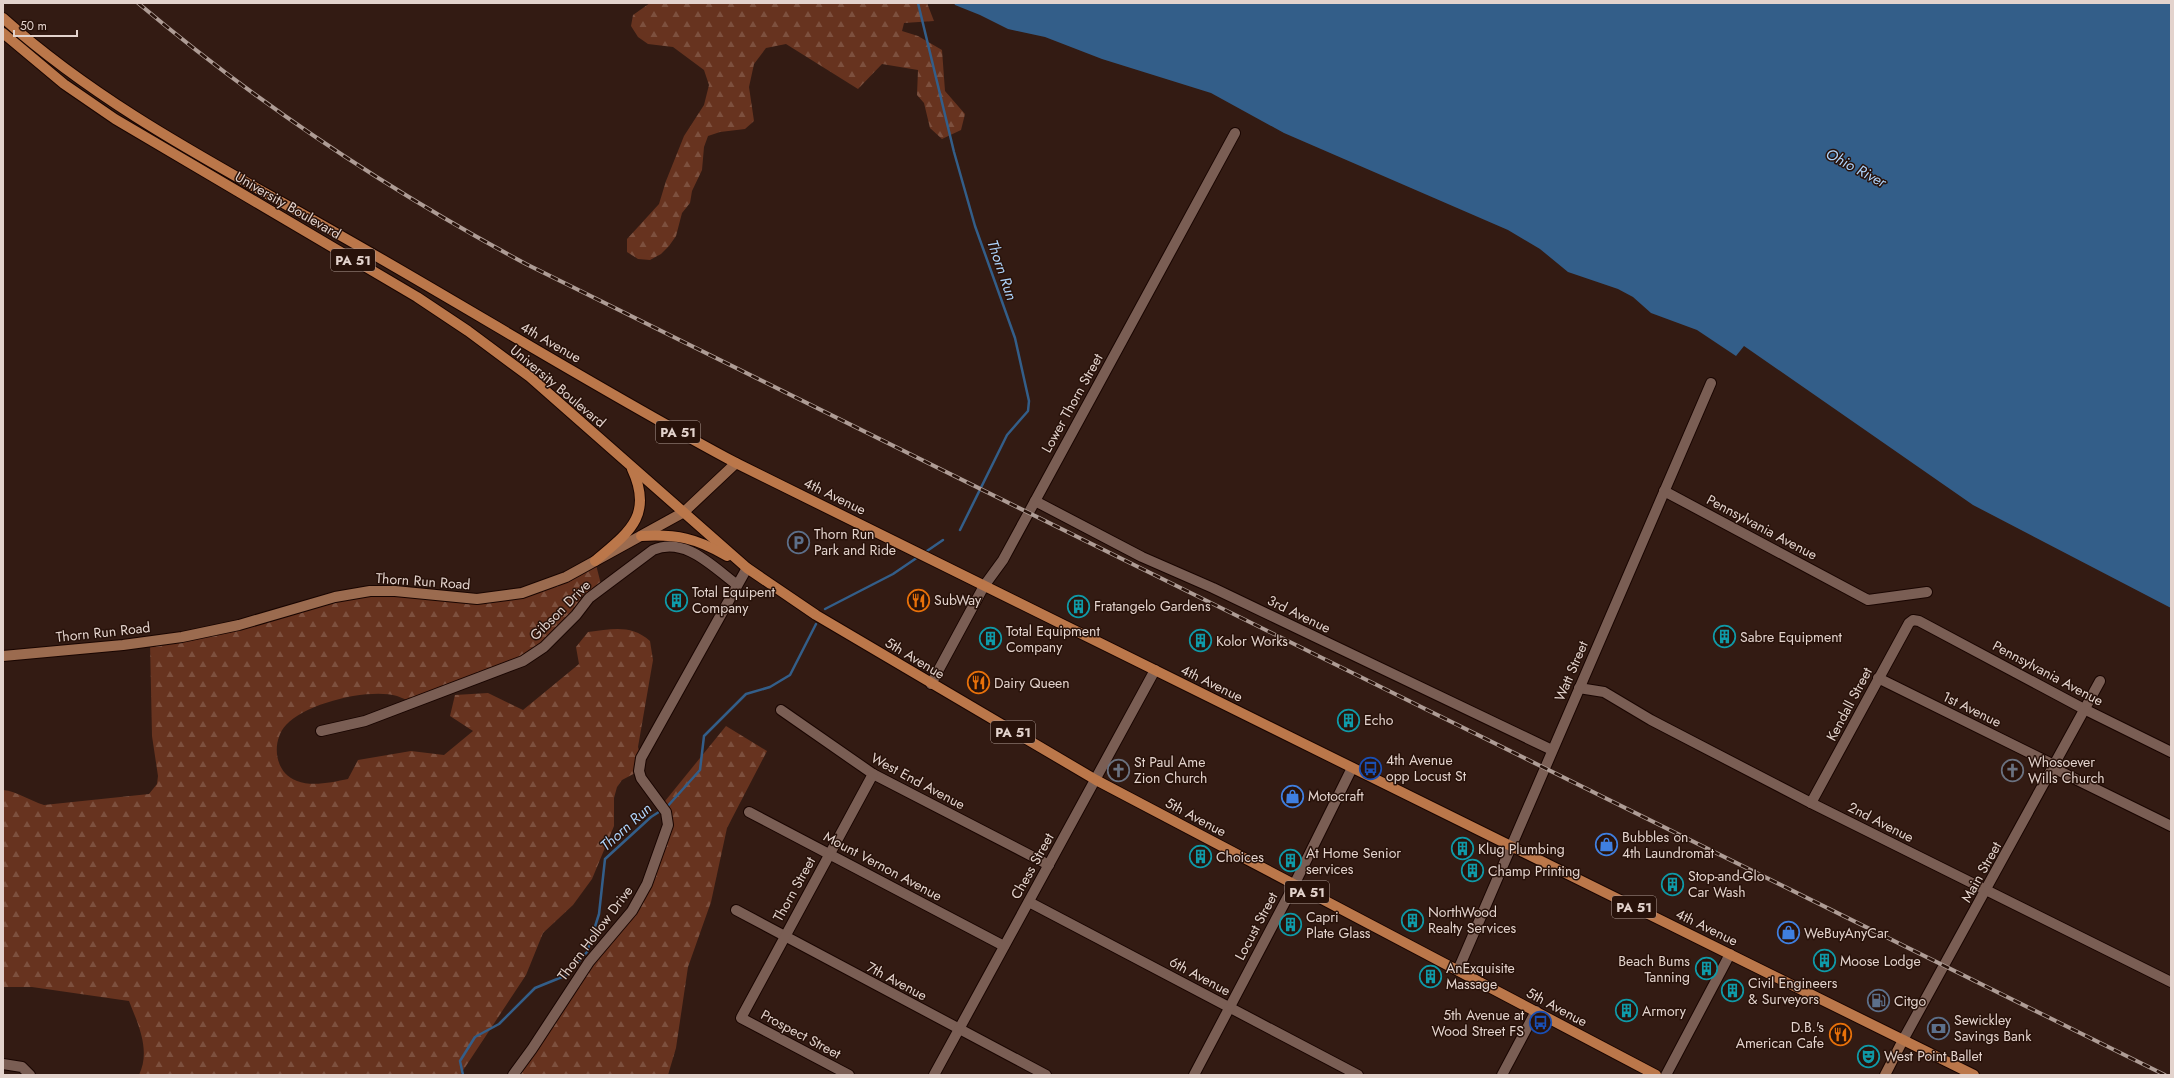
<svg xmlns="http://www.w3.org/2000/svg" width="2174" height="1078" viewBox="0 0 2174 1078" font-family="Jost,sans-serif">
  <style>
    .forest { fill: url(#forest-firs) }
    .water { fill: #335e89 }
    .lines { fill: none; stroke-linecap: round; stroke-linejoin: round }
    .stream { stroke: #335e89; stroke-width: 2.5 }
    .street-casing { stroke: #190501; stroke-width: 12 }
    .secondary-casing { stroke: #190501; stroke-width: 12 }
    .primary-casing { stroke: #190501; stroke-width: 12 }
    .street { stroke: #7a5e54; stroke-width: 10 }
    .secondary { stroke: #9b6b4f; stroke-width: 10 }
    .primary { stroke: #bb774a; stroke-width: 10 }
    .rail-casing { stroke: #ae9c95; stroke-width: 4 }
    .rail { stroke: #28120a; stroke-width: 2.5; stroke-dasharray: 8; stroke-linecap: butt }
    .labels { text-anchor: middle; stroke-width: 3; stroke-linejoin: round; paint-order: stroke }
    .shield { fill: #28120a; stroke: #ab9992; stroke-width: 1 }
    .shield-label { font-size: 13px; font-weight: bold; fill: #e3d3cd }
    .street-label { font-size: 14px; fill: #e3d3cd; stroke: #28120a }
    .poi-label { font-size: 14px; fill: #e3d3cd; stroke: #28120a; text-anchor: start }
    .water-label { font-size: 15px; font-style: italic; fill: #add3fb; stroke: #28120a }
  </style>
  <defs>
    <pattern id="forest-firs" width="22" height="20" patternUnits="userSpaceOnUse"><rect width="22" height="20" fill="#67331f"/><path d="M5 1l3.5 6h-7zM16 11l3.5 6h-7z" fill="#7d503e"/></pattern>
  </defs>
  <rect width="100%" height="100%" fill="#331b13"/>
  <!-- forest -->
  <g class="forest">
    <polygon points="650,3 927,3 934,21 904,23 902,31 918,36 942,50 945,91 965,114 961,130 942,139 930,128 924,103 917,95 918,70 882,64 858,89 786,44 766,48 754,64 749,87 754,121 745,129 720,132 708,136 704,147 702,170 692,191 690,203 682,213 676,236 669,246 661,254 650,260 638,259 627,252 627,239 659,204 666,181 684,136 704,105 709,85 704,70 673,47 648,44 638,37 631,26 633,15"/>
    <path d="M595,561L602,588L544,647L412,702C407,700 402,698 397,696C369,688 306,703 286,725C271,741 274,773 297,781C312,787 333,782 348,779L358,760L411,751L444,755L473,731L450,716L455,695L488,693L523,710L579,664L576,647L588,632C612,629 631,624 650,641L653,660L638,747L641,758L639,771L622,780L617,787L614,798V826L592,879L573,905L543,933L526,975L460,1075H139C151,1050 138,1024 129,1001L32,987H3V790C17,791 30,801 44,805L149,794L157,784L158,776L152,736L150,642L352,593L506,597Z"/>
    <polygon points="726,726 767,751 727,828 711,902 688,967 676,1048 668,1075 513,1075 621,926 667,833 661,806"/>
  </g>
  <!-- water -->
  <polygon class="water" points="954,3 2171,3 2171,608 1973,505 1744,346 1736,356 1697,330 1651,313 1633,297 1618,289 1568,272 1540,249 1508,230 1284,133 1211,93 1102,59 1045,37 1008,29 980,15 955,5"/>
  <g class="lines">
    <!-- stream -->
    <g class="stream">
      <polyline points="918,3 954,152 975,226 1015,338 1029,401 1028,411 1007,435 960,530"/>
      <polyline points="924,553 943,540"/>
      <polyline points="825,609 893,574 918,557"/>
      <polyline points="666,808 700,770 704,736 746,694 770,687 790,675 816,624"/>
      <polyline points="463,1075 460,1061 475,1037 499,1024 535,988 567,975 587,952 599,914 605,859 651,817 662,810"/>
    </g>
    <defs>
      <g id="street">
        <polyline points="1664,491 1868,600 1927,592"/>
        <polyline points="1035,501 1142,557 1213,588 1552,750"/>
        <polyline points="1878,678 2054,765"/>
        <polyline points="931,684 984,586 1003,560 1235,133"/>
        <polyline points="1579,688 1604,692 1651,720 1811,803 2171,982"/>
        <polyline points="781,710 873,774 1049,865"/>
        <path d="M321,731L365,721L523,661L544,647L576,615L589,598L653,550C685,536 713,567 736,584"/>
        <polyline points="2053,768 2171,826"/>
        <polyline points="1811,803 1909,623 1913,620 1919,621 2084,709 2171,752"/>
        <polyline points="749,812 1004,946"/>
        <polyline points="1029,902 1358,1075"/>
        <polyline points="736,910 1046,1075"/>
        <polyline points="1458,970 1711,383"/>
        <polyline points="1903,1040 2100,681"/>
        <polyline points="3,1064 22,1067 30,1075"/>
        <polyline points="513,1075 532,1049 589,962 632,911 647,884 668,825 666,812 641,778 639,771 641,758 747,568"/>
        <polyline points="849,1075 741,1018 873,774"/>
        <polyline points="934,1075 1155,670"/>
        <polyline points="1194,1075 1294,885 1352,768"/>
        <polyline points="1502,1075 1536,1011"/>
        <polyline points="1666,1075 1730,954"/>
      </g>
      <g id="secondary">
        <polyline points="3,656 123,645 182,637 239,625 335,597 370,591 395,591 477,599 522,593 566,577 684,512 736,463"/>
        <polyline points="1885,1075 1903,1040"/>
      </g>
      <g id="primary">
        <path d="M3,18C106,110 225,169 343,237C475,312 603,392 736,463L1974,1075"/>
        <polyline points="3,33 64,84 115,119 417,297 468,331 530,377 747,568 816,615 1096,780 1656,1075"/>
        <path d="M641,536C677,534 696,538 727,556"/>
        <path d="M595,561C628,533 654,516 632,469"/>
      </g>
    </defs>
    <!-- street casing -->
    <use href="#street" class="street-casing"/>
    <!-- secondary casing -->
    <use href="#secondary" class="secondary-casing"/>
    <!-- primary casing -->
    <use href="#primary" class="primary-casing"/>
    <!-- street -->
    <use href="#street" class="street"/>
    <!-- secondary -->
    <use href="#secondary" class="secondary"/>
    <!-- primary -->
    <use href="#primary" class="primary"/>
    <defs>
      <path id="rail" d="M138,3C258,104 388,190 526,264L2165,1075"/>
    </defs>
    <!-- rail casing -->
    <use href="#rail" class="rail-casing"/>
    <!-- rail -->
    <use href="#rail" class="rail"/>
  </g>
  <!-- icons -->
  <defs>
    <symbol id="parking-ring" viewBox="-11 -11 22 22"><circle r="9.5" fill="#28120a" stroke="#5c6f8a" stroke-width="1.5"/><path d="M-3.5-5.5H1a3.5 3.5 0 0 1 0 7H-1V5.5H-3.5ZM-1-3.4V-.6H.8a1.4 1.4 0 0 0 0-2.8Z" fill="#5c6f8a"/></symbol>
    <symbol id="building-ring" viewBox="-11 -11 22 22"><circle r="9.5" fill="#28120a" stroke="#0f9aa8" stroke-width="1.5"/><path d="M-4-6H4V6H1V3H-1V6H-4ZM-2.5-4.3h1.7v1.8h-1.7ZM.8-4.3h1.7v1.8H.8ZM-2.5-1h1.7V.8h-1.7ZM.8-1h1.7V.8H.8Z" fill="#0f9aa8"/></symbol>
    <symbol id="restaurant-ring" viewBox="-11 -11 22 22"><circle r="9.5" fill="#28120a" stroke="#e8710a" stroke-width="1.5"/><path d="M-5-6h1v4h1v-4h1v4h1v-4h1v5L-1.5 .5V6h-2V.5L-5-1ZM5-6V6H3V1.5H1.5Q1.5-4 5-6Z" fill="#e8710a"/></symbol>
    <symbol id="bus-ring" viewBox="-11 -11 22 22"><circle r="9.5" fill="#28120a" stroke="#1a4fb4" stroke-width="1.5"/><path d="M-5-6H5V4H4V6H2V4H-2V6H-4V4H-5ZM-3.5-4V0h7V-4ZM-3.5 1.2v1.5H-2V1.2ZM2 1.2v1.5H3.5V1.2Z" fill="#1a4fb4"/></symbol>
    <symbol id="church-ring" viewBox="-11 -11 22 22"><circle r="9.5" fill="#28120a" stroke="#6b7280" stroke-width="1.5"/><path d="M-1.2-6h2.4v3.5h3.3v2.4h-3.3V6h-2.4V-.1h-3.3v-2.4h3.3Z" fill="#6b7280"/></symbol>
    <symbol id="shop-ring" viewBox="-11 -11 22 22"><circle r="9.5" fill="#28120a" stroke="#3f7fe0" stroke-width="1.5"/><path d="M-5-2.5h2.3a2.7 3.5 0 0 1 5.4 0H5L5.5 6h-11ZM-1.5-2.5h3a1.5 2.3 0 0 0-3 0Z" fill="#3f7fe0"/></symbol>
    <symbol id="fuel-ring" viewBox="-11 -11 22 22"><circle r="9.5" fill="#28120a" stroke="#5c6f8a" stroke-width="1.5"/><path d="M-5.5-6h7V0h2V4h1.3V-2.5L3-4.5l.8-.8L6-3V5H2.5V1h-1V6h-7ZM-4.2-4.7v3.2H.2V-4.7Z" fill="#5c6f8a"/></symbol>
    <symbol id="bank-ring" viewBox="-11 -11 22 22"><circle r="9.5" fill="#28120a" stroke="#5c6f8a" stroke-width="1.5"/><path d="M-6-4H6V4H-6ZM0-2.3a2.3 2.3 0 1 0 0 4.6a2.3 2.3 0 1 0 0-4.6Z" fill="#5c6f8a"/></symbol>
    <symbol id="theatre-ring" viewBox="-11 -11 22 22"><circle r="9.5" fill="#28120a" stroke="#0f9aa8" stroke-width="1.5"/><path d="M-5-5.5Q0-4 5-5.5V0Q5 5 0 6Q-5 5-5 0ZM-3.3-2.5H-1v1.5H-3.3ZM1-2.5H3.3v1.5H1ZM-2.8 1Q0 5.5 2.8 1Z" fill="#0f9aa8"/></symbol>
  </defs>
  <g fill-rule="evenodd">
    <use href="#parking-ring" x="786" y="530" width="25" height="25"/>
    <use href="#building-ring" x="664" y="588" width="25" height="25"/>
    <use href="#restaurant-ring" x="906" y="588" width="25" height="25"/>
    <use href="#building-ring" x="1066" y="594" width="25" height="25"/>
    <use href="#building-ring" x="1712" y="624" width="25" height="25"/>
    <use href="#building-ring" x="978" y="626" width="25" height="25"/>
    <use href="#building-ring" x="1188" y="628" width="25" height="25"/>
    <use href="#restaurant-ring" x="966" y="670" width="25" height="25"/>
    <use href="#building-ring" x="1336" y="708" width="25" height="25"/>
    <use href="#bus-ring" x="1358" y="756" width="25" height="25"/>
    <use href="#church-ring" x="1106" y="758" width="25" height="25"/>
    <use href="#church-ring" x="2000" y="758" width="25" height="25"/>
    <use href="#shop-ring" x="1280" y="784" width="25" height="25"/>
    <use href="#shop-ring" x="1594" y="832" width="25" height="25"/>
    <use href="#building-ring" x="1450" y="836" width="25" height="25"/>
    <use href="#building-ring" x="1188" y="844" width="25" height="25"/>
    <use href="#building-ring" x="1278" y="848" width="25" height="25"/>
    <use href="#building-ring" x="1460" y="858" width="25" height="25"/>
    <use href="#building-ring" x="1660" y="872" width="25" height="25"/>
    <use href="#building-ring" x="1400" y="908" width="25" height="25"/>
    <use href="#building-ring" x="1278" y="912" width="25" height="25"/>
    <use href="#shop-ring" x="1776" y="920" width="25" height="25"/>
    <use href="#building-ring" x="1812" y="948" width="25" height="25"/>
    <use href="#building-ring" x="1694" y="956" width="25" height="25"/>
    <use href="#building-ring" x="1418" y="964" width="25" height="25"/>
    <use href="#building-ring" x="1720" y="978" width="25" height="25"/>
    <use href="#fuel-ring" x="1866" y="988" width="25" height="25"/>
    <use href="#building-ring" x="1614" y="998" width="25" height="25"/>
    <use href="#bus-ring" x="1528" y="1010" width="25" height="25"/>
    <use href="#bank-ring" x="1926" y="1016" width="25" height="25"/>
    <use href="#restaurant-ring" x="1828" y="1022" width="25" height="25"/>
    <use href="#theatre-ring" x="1856" y="1044" width="25" height="25"/>
  </g>
  <g class="labels">
    <!-- shield labels -->
    <g class="shield">
      <rect x="331" y="249" width="44" height="22" rx="3"/>
      <rect x="656" y="421" width="44" height="22" rx="3"/>
      <rect x="991" y="721" width="44" height="22" rx="3"/>
      <rect x="1285" y="881" width="44" height="22" rx="3"/>
      <rect x="1612" y="896" width="44" height="22" rx="3"/>
    </g>
    <g class="shield-label">
      <text x="353" y="265">PA 51</text>
      <text x="678" y="437">PA 51</text>
      <text x="1013" y="737">PA 51</text>
      <text x="1307" y="897">PA 51</text>
      <text x="1634" y="912">PA 51</text>
    </g>
    <!-- street labels -->
    <g class="street-label">
      <text transform="translate(288 205) rotate(30)" y="5">University Boulevard</text>
      <text transform="translate(551 342) rotate(30)" y="5">4th Avenue</text>
      <text transform="translate(558 386) rotate(40)" y="5">University Boulevard</text>
      <text transform="translate(1072 403) rotate(-61)" y="5">Lower Thorn Street</text>
      <text transform="translate(835 496) rotate(26)" y="5">4th Avenue</text>
      <text transform="translate(1762 527) rotate(28)" y="5">Pennsylvania Avenue</text>
      <text transform="translate(423 581) rotate(4)" y="5">Thorn Run Road</text>
      <text transform="translate(560 610) rotate(-45)" y="5">Gibson Drive</text>
      <text transform="translate(1299 614) rotate(26)" y="5">3rd Avenue</text>
      <text transform="translate(103 632) rotate(-6)" y="5">Thorn Run Road</text>
      <text transform="translate(915 658) rotate(31)" y="5">5th Avenue</text>
      <text transform="translate(1571 671) rotate(-67)" y="5">Watt Street</text>
      <text transform="translate(2048 673) rotate(28)" y="5">Pennsylvania Avenue</text>
      <text transform="translate(1212 683) rotate(26)" y="5">4th Avenue</text>
      <text transform="translate(1849 704) rotate(-62)" y="5">Kendall Street</text>
      <text transform="translate(1972 709) rotate(26)" y="5">1st Avenue</text>
      <text transform="translate(918 781) rotate(28)" y="5">West End Avenue</text>
      <text transform="translate(1196 817) rotate(28)" y="5">5th Avenue</text>
      <text transform="translate(1881 822) rotate(27)" y="5">2nd Avenue</text>
      <text transform="translate(883 866) rotate(28)" y="5">Mount Vernon Avenue</text>
      <text transform="translate(1032 866) rotate(-61)" y="5">Chess Street</text>
      <text transform="translate(1981 872) rotate(-61)" y="5">Main Street</text>
      <text transform="translate(794 889) rotate(-61)" y="5">Thorn Street</text>
      <text transform="translate(1256 926) rotate(-62)" y="5">Locust Street</text>
      <text transform="translate(1707 927) rotate(26)" y="5">4th Avenue</text>
      <text transform="translate(595 933) rotate(-53)" y="5">Thorn Hollow Drive</text>
      <text transform="translate(1200 976) rotate(28)" y="5">6th Avenue</text>
      <text transform="translate(897 981) rotate(28)" y="5">7th Avenue</text>
      <text transform="translate(1557 1007) rotate(28)" y="5">5th Avenue</text>
      <text transform="translate(801 1034) rotate(28)" y="5">Prospect Street</text>
    </g>
    <!-- poi labels -->
    <g class="poi-label">
      <text x="814" y="539">Thorn Run<tspan x="814" dy="16">Park and Ride</tspan></text>
      <text x="692" y="597">Total Equipent<tspan x="692" dy="16">Company</tspan></text>
      <text x="934" y="605">SubWay</text>
      <text x="1094" y="611">Fratangelo Gardens</text>
      <text x="1006" y="636">Total Equipment<tspan x="1006" dy="16">Company</tspan></text>
      <text x="1740" y="642">Sabre Equipment</text>
      <text x="1216" y="646">Kolor Works</text>
      <text x="994" y="688">Dairy Queen</text>
      <text x="1364" y="725">Echo</text>
      <text x="1386" y="765">4th Avenue<tspan x="1386" dy="16">opp Locust St</tspan></text>
      <text x="1134" y="767">St Paul Ame<tspan x="1134" dy="16">Zion Church</tspan></text>
      <text x="2028" y="767">Whosoever<tspan x="2028" dy="16">Wills Church</tspan></text>
      <text x="1308" y="801">Motocraft</text>
      <text x="1622" y="842">Bubbles on<tspan x="1622" dy="16">4th Laundromat</tspan></text>
      <text x="1478" y="854">Klug Plumbing</text>
      <text x="1306" y="858">At Home Senior<tspan x="1306" dy="16">services</tspan></text>
      <text x="1216" y="862">Choices</text>
      <text x="1488" y="876">Champ Printing</text>
      <text x="1688" y="881">Stop-and-Glo<tspan x="1688" dy="16">Car Wash</tspan></text>
      <text x="1428" y="917">NorthWood<tspan x="1428" dy="16">Realty Services</tspan></text>
      <text x="1306" y="922">Capri<tspan x="1306" dy="16">Plate Glass</tspan></text>
      <text x="1804" y="938">WeBuyAnyCar</text>
      <text x="1690" y="966" text-anchor="end">Beach Bums<tspan x="1690" dy="16">Tanning</tspan></text>
      <text x="1840" y="966">Moose Lodge</text>
      <text x="1446" y="973">AnExquisite<tspan x="1446" dy="16">Massage</tspan></text>
      <text x="1748" y="988">Civil Engineers<tspan x="1748" dy="16">&amp; Surveyors</tspan></text>
      <text x="1894" y="1006">Citgo</text>
      <text x="1642" y="1016">Armory</text>
      <text x="1524" y="1020" text-anchor="end">5th Avenue at<tspan x="1524" dy="16">Wood Street FS</tspan></text>
      <text x="1954" y="1025">Sewickley<tspan x="1954" dy="16">Savings Bank</tspan></text>
      <text x="1824" y="1032" text-anchor="end">D.B.'s<tspan x="1824" dy="16">American Cafe</tspan></text>
      <text x="1884" y="1061">West Point Ballet</text>
    </g>
    <!-- water labels -->
    <g class="water-label">
      <text transform="translate(1856 168) rotate(28)" y="5">Ohio River</text>
      <text transform="translate(1002 270) rotate(71)" y="5">Thorn Run</text>
      <text transform="translate(626 827) rotate(-42)" y="5">Thorn Run</text>
    </g>
  </g>
  <!-- border -->
  <rect width="2174" height="1078" fill="none" stroke="#e3d3cd" stroke-width="8"/>
  <!-- scale -->
  <path d="M14 30v6h63v-6" fill="none" stroke="#e3d3cd" stroke-width="2"/>
  <text x="20" y="30" font-size="12" fill="#e3d3cd" stroke="#28120a" stroke-width="3" paint-order="stroke">50 m</text>
</svg>
